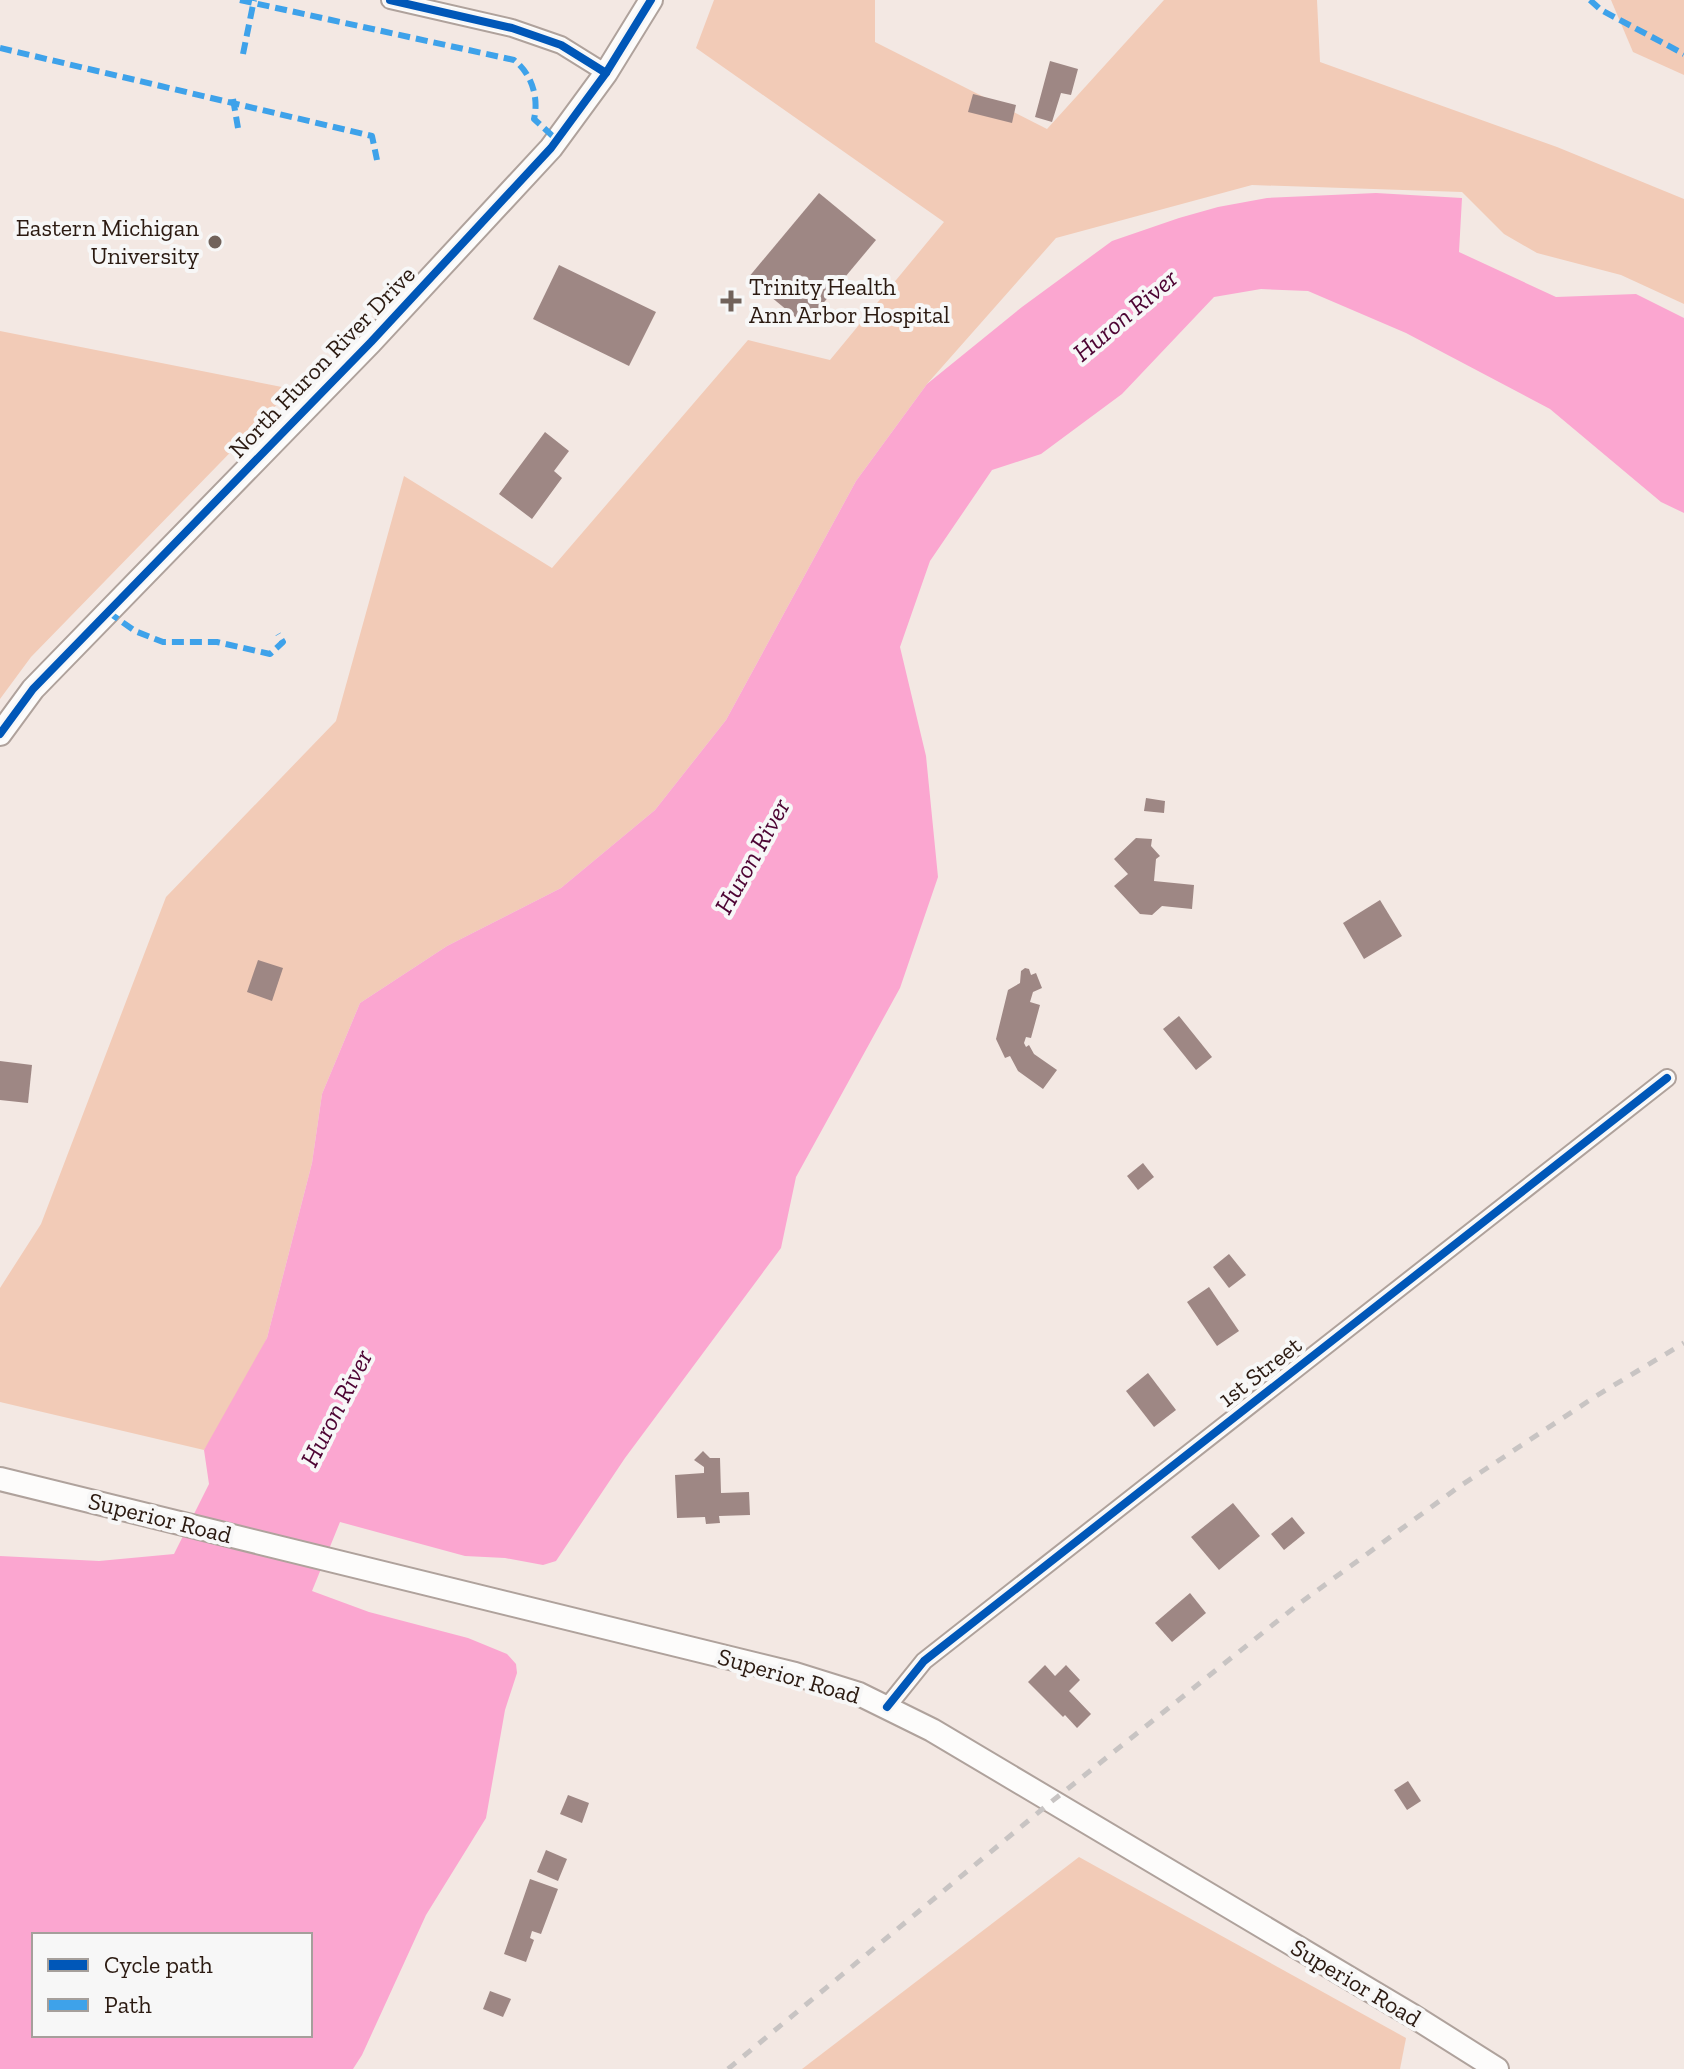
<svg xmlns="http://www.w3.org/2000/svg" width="1684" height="2069" viewBox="0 0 1684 2069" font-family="'Zilla Slab',serif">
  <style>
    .green { fill: #f2cbb7 }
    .water { fill: #fba6d0; fill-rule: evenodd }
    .building { fill: #9e8784 }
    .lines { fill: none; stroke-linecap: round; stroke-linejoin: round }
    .minor-casing { stroke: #afa29c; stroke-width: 20 }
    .secondary-casing { stroke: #afa29c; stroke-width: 26 }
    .minor { stroke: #fdfcfb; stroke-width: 16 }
    .secondary { stroke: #fdfcfb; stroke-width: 22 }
    .rail { stroke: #c8c4c3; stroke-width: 5; stroke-dasharray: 10 10; stroke-linecap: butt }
    .quiet { stroke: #3ea2ea; stroke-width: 6; stroke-dasharray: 12 6; stroke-linecap: butt }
    .cycleway-casing { stroke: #f7f7f7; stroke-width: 13 }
    .cycleway { stroke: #0057b8; stroke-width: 8 }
    .poi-dot { fill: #71625a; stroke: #f7f7f7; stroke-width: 3 }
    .labels { text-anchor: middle; stroke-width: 8; stroke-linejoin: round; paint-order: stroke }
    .poi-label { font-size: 24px; fill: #2b1a11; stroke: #f7f7f7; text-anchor: end }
    .street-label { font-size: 24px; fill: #2b1a11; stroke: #f7f7f7 }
    .water-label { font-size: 26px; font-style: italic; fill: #4d0433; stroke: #f7f7f7 }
  </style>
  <rect width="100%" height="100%" fill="#f3e8e3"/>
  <!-- green -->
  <g class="green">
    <polygon points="714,0 875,0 875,42 1047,129 1164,0 1317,0 1320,62 1557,147 1684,199 1684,304 1621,275 1537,253 1504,234 1462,192 1252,185 1056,238 927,384 856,481 726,720 655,810 561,888 447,946 360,1003 322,1094 312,1163 267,1338 233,1409 204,1450 0,1402 0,1288 41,1224 166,897 336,721 404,476 552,568 748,340 830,360 944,222 696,48"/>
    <polygon points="1611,0 1684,0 1684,75 1633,52"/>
    <polygon points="0,331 292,389 31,657 0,699"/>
    <polygon points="1079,1857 1406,2038 1400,2069 802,2069"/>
  </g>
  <!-- water -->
  <path class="water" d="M1376,193L1462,198L1459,252L1556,297L1636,294L1684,318V513L1661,502L1550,409L1406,333L1308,291L1261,289L1214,297L1122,394L1041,454L992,470L930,561L900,647L926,756L938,877L900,988L796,1177L781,1248L625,1458L556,1561L543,1565L505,1558L465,1556L340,1522L312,1591L369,1612L468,1638L507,1654L516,1664L517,1673L505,1710L486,1818L426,1915L362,2055L353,2069H0V1556L99,1561L174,1554L209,1484L204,1450L267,1338L312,1163L322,1094L360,1003L447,946L561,888L655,810L726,720L856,481L927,384L1022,307L1112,241L1179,218L1218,207L1267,198ZM34,1935H310V2035H34Z"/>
  <!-- building -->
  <g class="building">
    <polygon points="1050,61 1078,69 1071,95 1061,93 1052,122 1035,117"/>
    <polygon points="973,94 1016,105 1012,123 968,112"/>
    <polygon points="819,193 876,240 805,325 748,278"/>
    <polygon points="559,265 656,312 629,366 533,319"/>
    <polygon points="545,432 569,451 554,471 562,478 532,519 499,494"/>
    <polygon points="1146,798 1165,801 1164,813 1144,811"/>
    <polygon points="1136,838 1152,839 1151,846 1160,856 1156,859 1154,881 1194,885 1192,909 1162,906 1152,915 1140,914 1114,886 1128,874 1114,859"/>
    <polygon points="1380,900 1402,936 1364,959 1343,923"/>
    <polygon points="258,960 283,968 272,1001 247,992"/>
    <polygon points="1025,968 1029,969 1031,975 1036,973 1042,988 1033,992 1030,1002 1040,1005 1031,1038 1026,1037 1024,1043 1026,1047 1029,1045 1034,1054 1057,1070 1043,1089 1018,1071 1010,1056 1005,1058 996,1039 1008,990 1020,983 1021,971"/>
    <polygon points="1179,1016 1212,1057 1196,1070 1163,1029"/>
    <polygon points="0,1061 32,1065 28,1103 0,1100"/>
    <polygon points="1143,1163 1154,1177 1138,1190 1127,1176"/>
    <polygon points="1229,1254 1246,1275 1229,1288 1213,1267"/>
    <polygon points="1209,1287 1239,1331 1217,1346 1187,1302"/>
    <polygon points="1148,1373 1176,1410 1154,1427 1126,1391"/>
    <polygon points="703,1451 710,1458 720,1458 721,1493 749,1492 750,1515 719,1516 720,1523 706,1524 705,1517 677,1518 675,1475 704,1473 704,1467 694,1460"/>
    <polygon points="1233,1503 1260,1536 1219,1570 1191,1537"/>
    <polygon points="1292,1517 1305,1533 1284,1550 1271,1534"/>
    <polygon points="1190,1593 1206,1613 1172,1642 1155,1623"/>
    <polygon points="1045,1665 1055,1676 1066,1665 1080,1680 1069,1691 1091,1714 1077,1728 1065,1715 1063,1717 1028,1682"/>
    <polygon points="1408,1781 1421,1801 1407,1810 1394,1790"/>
    <polygon points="568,1795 589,1803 582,1823 560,1814"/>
    <polygon points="546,1850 567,1859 558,1881 537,1872"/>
    <polygon points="530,1879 558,1889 541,1934 532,1931 530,1938 534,1940 526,1962 504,1954"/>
    <polygon points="490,1991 511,1999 503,2017 483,2009"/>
  </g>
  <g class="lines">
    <defs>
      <g id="minor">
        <polyline points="390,0 512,28 561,45 606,73"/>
        <polyline points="887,1707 924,1661 1667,1078"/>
      </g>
      <g id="secondary">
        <polyline points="0,734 33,689 371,342 551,148 606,73 651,0"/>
        <polyline points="0,1479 795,1674 859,1694 932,1730 1413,2016 1497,2069"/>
      </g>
    </defs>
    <!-- minor casing -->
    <use href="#minor" class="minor-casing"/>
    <!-- secondary casing -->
    <use href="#secondary" class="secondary-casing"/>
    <!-- minor -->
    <use href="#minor" class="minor"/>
    <!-- secondary -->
    <use href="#secondary" class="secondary"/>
    <!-- rail -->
    <polyline class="rail" points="728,2069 1051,1802 1300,1603 1460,1486 1596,1396 1684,1343"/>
    <!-- quiet -->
    <g class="quiet">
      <path d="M240,0L514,60C532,74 539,98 534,119L557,140"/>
      <polyline points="1590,0 1601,10 1684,54"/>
      <polyline points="0,48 372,136 377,160"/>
      <polyline points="243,54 254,0"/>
      <polyline points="233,99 238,128"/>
      <polyline points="108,612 135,631 163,642 217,642 270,654 283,642 278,634"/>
    </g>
    <defs>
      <g id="cycleway">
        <polyline points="390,0 512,28 561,45 606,73"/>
        <polyline points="0,734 33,689 371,342 551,148 606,73 651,0"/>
        <polyline points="887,1707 924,1661 1667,1078"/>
      </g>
    </defs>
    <!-- cycleway casing -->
    <use href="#cycleway" class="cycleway-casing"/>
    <!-- cycleway -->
    <use href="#cycleway" class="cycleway"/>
  </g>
  <!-- markers -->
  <g class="poi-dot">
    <circle cx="215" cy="242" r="8"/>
    <path d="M727 289h8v8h8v8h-8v8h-8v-8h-8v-8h8z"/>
  </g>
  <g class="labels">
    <!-- poi labels -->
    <g class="poi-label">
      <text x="199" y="236">Eastern Michigan<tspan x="199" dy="28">University</tspan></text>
      <text x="749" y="295" text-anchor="start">Trinity Health<tspan x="749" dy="28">Ann Arbor Hospital</tspan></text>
    </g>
    <!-- street labels -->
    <g class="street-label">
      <text transform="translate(322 362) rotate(-46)" y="8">North Huron River Drive</text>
      <text transform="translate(1260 1372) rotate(-38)" y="8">1st Street</text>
      <text transform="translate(160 1518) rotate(14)" y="8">Superior Road</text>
      <text transform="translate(789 1676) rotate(16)" y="8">Superior Road</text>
      <text transform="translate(1356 1983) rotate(31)" y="8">Superior Road</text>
    </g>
    <!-- water labels -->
    <g class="water-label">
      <text transform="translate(1125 315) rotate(-40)" y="9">Huron River</text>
      <text transform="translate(752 856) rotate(-61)" y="9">Huron River</text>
      <text transform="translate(336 1408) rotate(-63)" y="9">Huron River</text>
    </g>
  </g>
  <!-- legend -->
  <rect x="32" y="1933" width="280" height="104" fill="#f7f7f7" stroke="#a59f9b" stroke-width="2"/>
  <rect x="48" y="1959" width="40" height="12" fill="#0057b8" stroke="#a59f9b" stroke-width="2"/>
  <text x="104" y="1973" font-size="24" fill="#2b1a11">Cycle path</text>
  <rect x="48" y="1999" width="40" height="12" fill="#3ea2ea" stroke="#a59f9b" stroke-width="2"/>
  <text x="104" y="2013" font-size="24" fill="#2b1a11">Path</text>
</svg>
